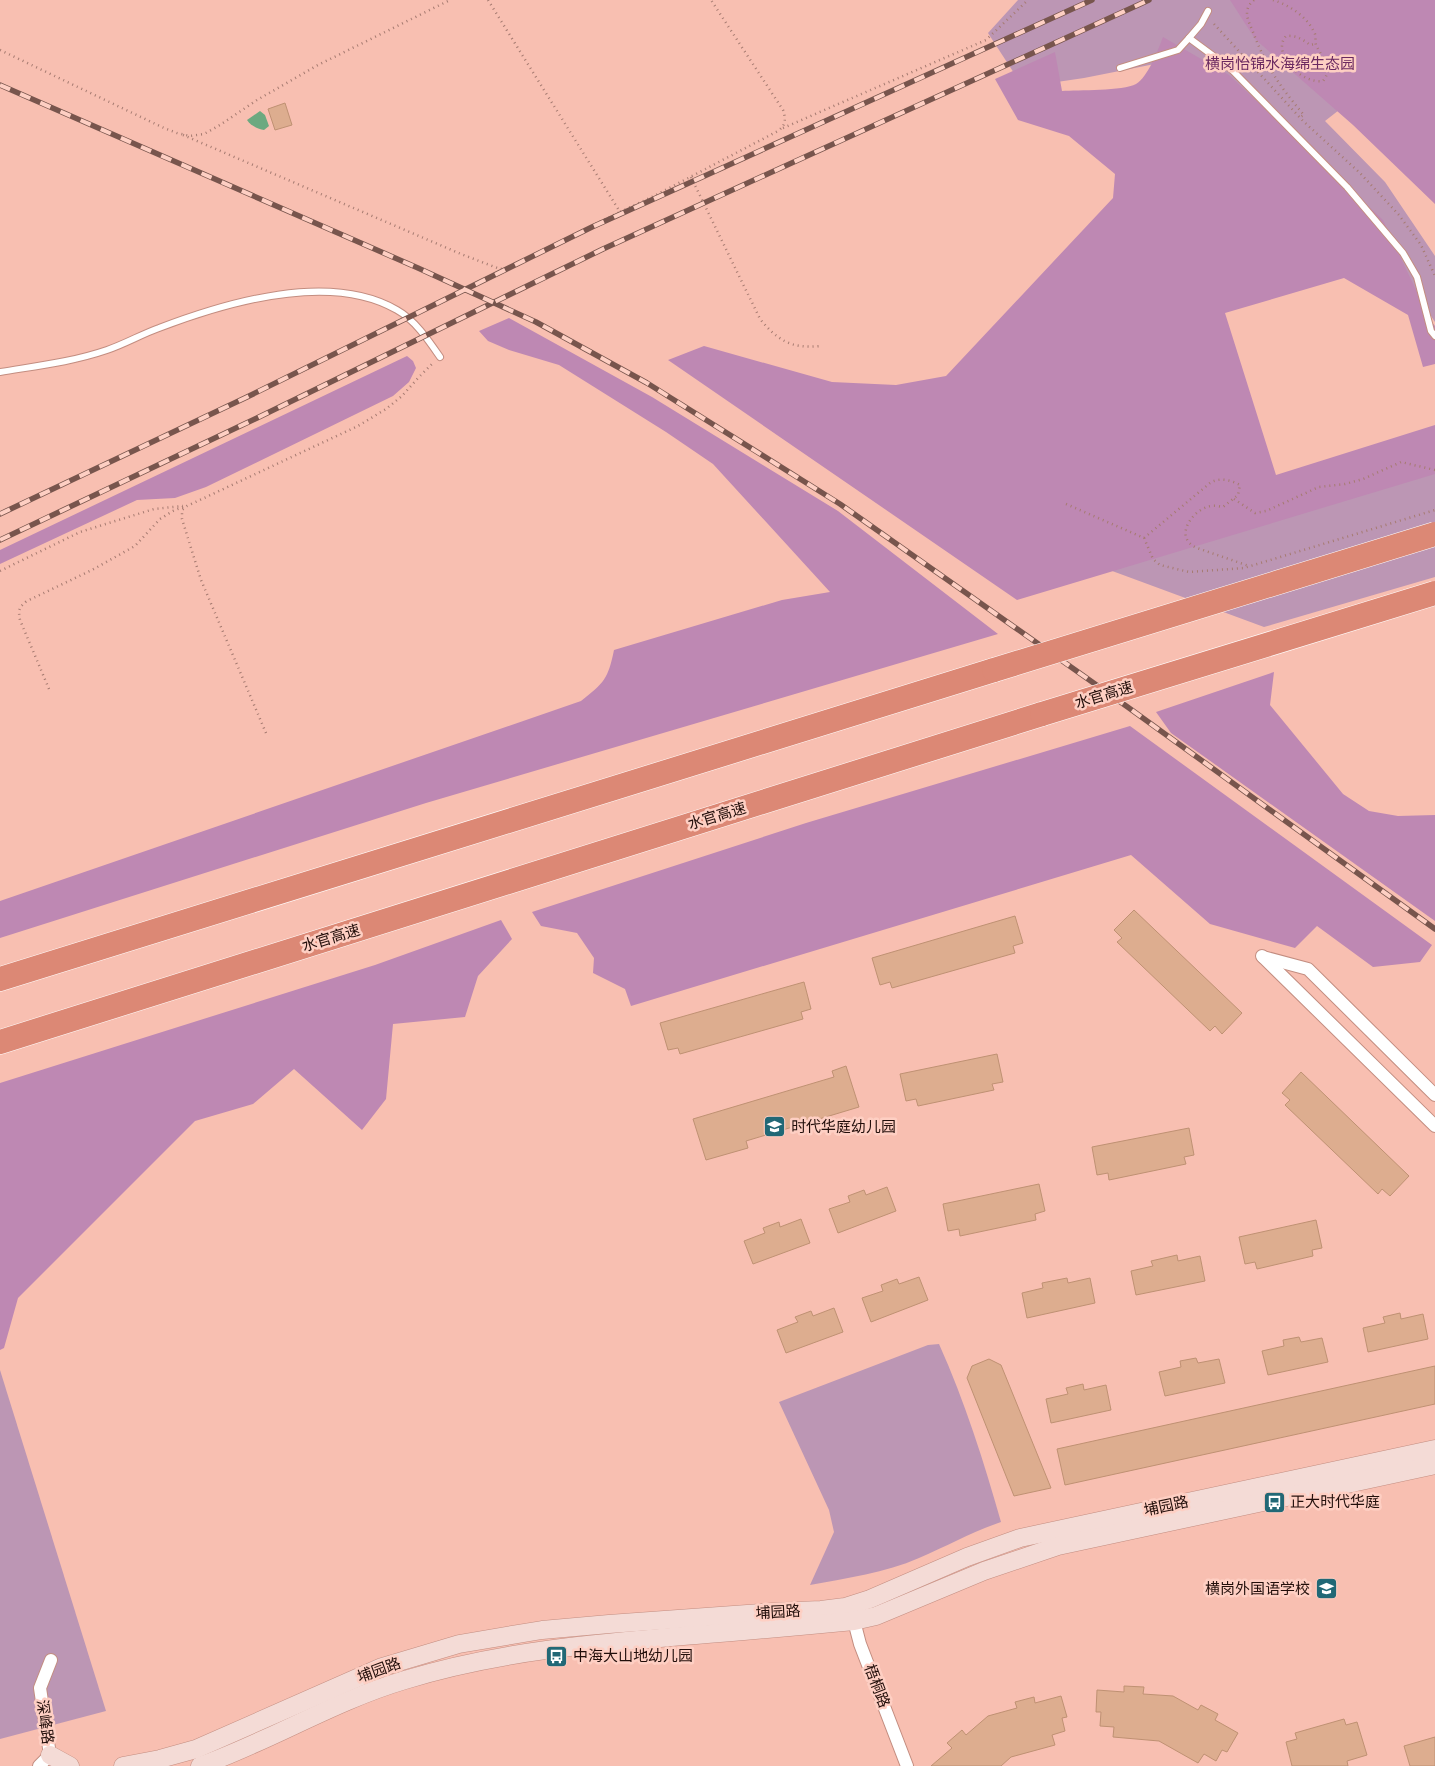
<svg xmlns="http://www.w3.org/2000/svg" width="1435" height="1766" viewBox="0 0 1435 1766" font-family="Figtree,'Noto Sans SC',sans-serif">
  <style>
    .green { fill: #bc96b4 }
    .forest { fill: #be88b3 }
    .water { fill: #6ca980 }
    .building { fill: #ddad8f; stroke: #bf9173 }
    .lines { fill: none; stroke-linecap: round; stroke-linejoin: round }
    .lane-casing { stroke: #c38d80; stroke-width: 8 }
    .street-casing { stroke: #c38d80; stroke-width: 14 }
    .secondary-casing { stroke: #c38d80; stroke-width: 19 }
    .highway-casing { stroke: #fff; stroke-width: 25 }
    .path { stroke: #a67b71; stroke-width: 2.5; stroke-dasharray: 1 4; stroke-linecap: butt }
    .lane { stroke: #fff; stroke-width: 6 }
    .street { stroke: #fff; stroke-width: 12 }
    .secondary { stroke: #f4dbd6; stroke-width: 18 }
    .highway { stroke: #dc8875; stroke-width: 24 }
    .rail-casing { stroke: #78554d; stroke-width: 5.5 }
    .rail { stroke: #fecfc3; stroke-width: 4; stroke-dasharray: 11; stroke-linecap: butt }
    .highway-bridge-casing { stroke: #fff; stroke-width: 25; stroke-linecap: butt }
    .highway-bridge { stroke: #dc8875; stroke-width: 24 }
    .labels { text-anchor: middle; stroke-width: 5; stroke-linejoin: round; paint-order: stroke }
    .park-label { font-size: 15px; fill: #6a2960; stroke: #fecfc3 }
    .street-label { font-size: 15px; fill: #220e0a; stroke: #fecfc3 }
    .poi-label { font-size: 15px; fill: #220e0a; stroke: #fecfc3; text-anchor: start }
  </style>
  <rect width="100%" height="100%" fill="#f8bfb1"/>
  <!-- green -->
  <g class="green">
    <polygon points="1018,0 1302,0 1380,78 1325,121 1385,182 1435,256 1435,322 1371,227 1180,59 1084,78 1023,87 988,33"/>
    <polygon points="1435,442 1435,577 1264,627 1077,558 1151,515"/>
    <path d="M939,1344C965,1402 984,1462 1001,1522C972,1532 947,1546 919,1558C885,1573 847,1578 810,1585L834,1532L829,1510L779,1402L928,1345Z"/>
    <polygon points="0,1370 106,1711 0,1739"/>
  </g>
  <!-- forest -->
  <g class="forest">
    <polygon points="1230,0 1435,0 1435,204 1353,125 1255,39"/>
    <path d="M1163,37L1229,75L1383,220L1430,320L1435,326V364L1423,367L1408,315L1344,278L1225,313L1276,475L1435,425V474L1017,600L668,360L704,346L832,382L896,385L946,376L1113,198L1115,174L1069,136L1018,120L995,79L1055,52L1062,91C1078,90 1123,91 1136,84C1148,77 1158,50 1163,37Z"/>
    <path d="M509,318L652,397L838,511L998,634L426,803L0,938V901L581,701C604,683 608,679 614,650L782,600L830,592L713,464L666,432L559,365L509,350L488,341L479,331Z"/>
    <polygon points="407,356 413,361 416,368 409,382 393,396 206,487 175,498 137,500 0,564 0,550"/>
    <polygon points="1274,672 1270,705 1343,794 1369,811 1398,816 1435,815 1435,921 1171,733 1156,712"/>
    <polygon points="1130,726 1432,945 1420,962 1373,967 1317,926 1295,948 1210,924 1131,855 631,1006 625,989 593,973 594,958 577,933 541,926 532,912 806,823"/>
    <polygon points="501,920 512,939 478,976 465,1017 393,1024 386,1099 362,1130 294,1069 253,1104 195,1121 18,1298 4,1348 0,1350 0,1083 375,965"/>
  </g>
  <!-- water -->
  <path class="water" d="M260,111L265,115L269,126L264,130C258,129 251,126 247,120Z"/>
  <!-- building -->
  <g class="building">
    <polygon points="285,103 292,125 275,130 268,109"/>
    <polygon points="1134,910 1242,1013 1222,1034 1215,1026 1210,1031 1117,942 1122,938 1114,930"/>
    <polygon points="1015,916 1023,943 1013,946 1015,953 892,988 890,982 880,985 872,958"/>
    <polygon points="804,982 811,1009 801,1012 803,1019 680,1054 678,1048 668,1050 660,1023"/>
    <polygon points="997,1054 1003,1082 992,1084 994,1090 918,1106 916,1099 906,1101 900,1074"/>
    <polygon points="846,1066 859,1107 746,1141 748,1148 706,1160 693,1119 834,1077 832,1071"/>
    <polygon points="1301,1072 1409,1176 1390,1196 1382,1189 1378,1194 1285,1105 1290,1100 1282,1093"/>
    <polygon points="1189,1128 1194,1155 1184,1157 1186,1164 1109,1180 1108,1173 1097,1175 1092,1147"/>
    <polygon points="1039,1184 1045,1211 1035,1214 1036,1220 960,1236 959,1229 948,1231 943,1204"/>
    <polygon points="887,1187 896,1211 838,1233 829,1209 850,1202 848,1196 864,1190 866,1195"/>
    <polygon points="801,1219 810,1243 753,1264 744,1241 765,1233 763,1228 779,1222 780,1227"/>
    <polygon points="1316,1220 1322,1248 1312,1250 1313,1256 1257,1269 1255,1262 1245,1264 1239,1237"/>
    <polygon points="1177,1255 1178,1261 1200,1256 1205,1281 1136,1295 1131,1271 1153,1266 1151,1261"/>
    <polygon points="919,1277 928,1300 871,1322 862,1298 883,1291 881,1285 897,1279 899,1284"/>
    <polygon points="1067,1278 1068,1283 1090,1278 1095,1303 1027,1318 1022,1293 1043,1288 1042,1283"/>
    <polygon points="834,1308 843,1332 786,1353 777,1330 798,1322 795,1317 811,1311 813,1316"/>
    <polygon points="1400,1313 1401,1319 1423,1314 1428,1339 1368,1352 1363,1328 1385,1323 1383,1317"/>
    <polygon points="1299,1337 1301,1342 1322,1338 1328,1362 1268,1375 1262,1351 1284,1346 1283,1340"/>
    <polygon points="1196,1358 1198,1363 1219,1359 1225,1383 1165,1396 1159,1372 1181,1367 1180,1361"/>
    <polygon points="989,1359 1001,1365 1051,1488 1014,1496 967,1378 972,1366"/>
    <polygon points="1435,1366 1435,1404 1065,1485 1057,1449"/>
    <polygon points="1083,1384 1084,1390 1106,1385 1111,1410 1051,1423 1046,1399 1068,1394 1066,1388"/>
    <polygon points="1124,1686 1144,1687 1143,1694 1173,1696 1198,1710 1201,1705 1218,1714 1215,1720 1238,1733 1227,1752 1222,1750 1216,1761 1204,1754 1198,1763 1159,1741 1113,1737 1114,1727 1100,1726 1101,1712 1096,1712 1097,1690 1124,1692"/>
    <polygon points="1061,1696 1067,1717 1062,1718 1065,1731 1052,1735 1055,1745 1011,1757 1001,1766 931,1766 952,1748 947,1743 962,1730 966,1735 988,1716 1017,1708 1015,1702 1034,1697 1035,1703"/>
    <polygon points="1344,1719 1346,1725 1357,1722 1367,1755 1347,1761 1348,1766 1292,1766 1286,1742 1297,1739 1295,1733"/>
    <polygon points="1435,1737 1435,1766 1410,1766 1404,1746"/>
  </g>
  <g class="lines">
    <defs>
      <g id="lane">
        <polyline points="1208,11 1201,24 1189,38 1231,69 1347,187 1403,253 1417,277 1431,331 1435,336"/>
        <polyline points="1120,68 1178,50 1189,38"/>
        <path d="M0,372C36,366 72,362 107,350C125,344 142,334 159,328C227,302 330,271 397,310C415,320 429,341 440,357"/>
      </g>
      <g id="street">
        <polyline points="1262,956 1435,1126"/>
        <polyline points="1263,957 1308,969 1435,1095"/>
        <polyline points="849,1614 854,1621 860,1644 907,1766"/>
        <polyline points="39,1766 50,1755 40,1688 51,1660"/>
      </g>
      <g id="secondary">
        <polyline points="50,1755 70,1766"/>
        <polyline points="123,1766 160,1759 196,1749 382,1667 459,1644 542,1630 609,1624 774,1612 821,1610 845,1607 870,1599 967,1557 1020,1538 1435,1449"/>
        <path d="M200,1766C270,1741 334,1701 405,1680C499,1651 598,1643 696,1635C748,1631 801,1626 854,1621L876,1616L984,1571L1058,1546L1435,1465"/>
      </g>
      <g id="highway">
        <polyline points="0,979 994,670"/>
        <polyline points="0,1042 1042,714"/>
      </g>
    </defs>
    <!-- lane casing -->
    <use href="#lane" class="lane-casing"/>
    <!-- street casing -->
    <use href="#street" class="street-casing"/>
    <!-- secondary casing -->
    <use href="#secondary" class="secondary-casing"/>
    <!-- highway casing -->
    <use href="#highway" class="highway-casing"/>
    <!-- path -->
    <g class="path">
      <path d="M488,0L620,212L654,196L778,131C786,125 786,119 783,110L711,0"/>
      <path d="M1254,0C1242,10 1248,20 1253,32C1266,66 1280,87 1304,115L1300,117"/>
      <path d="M1273,0C1289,5 1308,17 1315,34C1316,38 1315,42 1316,45C1322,58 1334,67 1323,81C1301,84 1271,53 1286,36C1295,35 1303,39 1310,45L1315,44"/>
      <polyline points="1214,24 1303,121 1360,173 1399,215 1421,245 1435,276"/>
      <polyline points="0,50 164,128 177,133 190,136 204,134 220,125 257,100 318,65 450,0"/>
      <polyline points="783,128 986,40 1028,0"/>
      <polyline points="183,135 461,254 500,269 507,268 620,212"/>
      <path d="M691,177L760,319C778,341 792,349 821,346"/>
      <polyline points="1234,499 1255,513 1266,511 1319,487 1345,484 1363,479 1401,462 1435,470"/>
      <polyline points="1066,504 1144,538 1153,559 1160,565 1189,572 1244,568 1435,510"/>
      <path d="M1144,538L1210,483C1219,477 1231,480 1240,485L1238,495L1223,507C1218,506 1212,505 1207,507C1190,513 1174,538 1197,548L1249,566"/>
      <polyline points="0,571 80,532 154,509 183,506"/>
      <path d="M49,689L20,620C18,610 19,607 27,601L92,570L135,546L160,519L173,511L185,506"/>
      <polyline points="266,733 201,580 182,519 182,510 187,506 358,426 386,409 402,396 418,378 433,363"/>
    </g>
    <!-- lane -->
    <use href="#lane" class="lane"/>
    <!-- street -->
    <use href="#street" class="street"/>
    <!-- secondary -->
    <use href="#secondary" class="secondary"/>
    <!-- highway -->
    <use href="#highway" class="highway"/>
    <defs>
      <g id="rail">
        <polyline points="0,85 418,268 536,322 647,383 840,504 1129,708 1435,929"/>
        <polyline points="0,514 247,397 592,227 1092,0"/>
        <polyline points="0,540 257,418 603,249 1149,0"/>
      </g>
    </defs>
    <!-- rail casing -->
    <use href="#rail" class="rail-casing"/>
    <!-- rail -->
    <use href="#rail" class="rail"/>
    <defs>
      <g id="highway-bridge">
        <polyline points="994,670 1435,534"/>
        <polyline points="1042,714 1435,593"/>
      </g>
    </defs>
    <!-- highway-bridge casing -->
    <use href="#highway-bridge" class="highway-bridge-casing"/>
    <!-- highway-bridge -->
    <use href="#highway-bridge" class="highway-bridge"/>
  </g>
  <!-- icons -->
  <defs>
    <symbol id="school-square" viewBox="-11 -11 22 22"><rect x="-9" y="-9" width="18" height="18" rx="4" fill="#216876" stroke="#fecfc3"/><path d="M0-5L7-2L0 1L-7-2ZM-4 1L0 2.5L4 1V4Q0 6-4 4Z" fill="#fff"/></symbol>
    <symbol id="bus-square" viewBox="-11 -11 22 22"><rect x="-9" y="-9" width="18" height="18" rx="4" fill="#216876" stroke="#fecfc3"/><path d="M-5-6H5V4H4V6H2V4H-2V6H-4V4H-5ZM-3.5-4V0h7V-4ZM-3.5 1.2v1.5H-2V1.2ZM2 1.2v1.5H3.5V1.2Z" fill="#fff"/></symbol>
  </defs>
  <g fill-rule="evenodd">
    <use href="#school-square" x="762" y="1114" width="25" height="25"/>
    <use href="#bus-square" x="1262" y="1490" width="25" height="25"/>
    <use href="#school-square" x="1314" y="1576" width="25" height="25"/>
    <use href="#bus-square" x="544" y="1644" width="25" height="25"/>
  </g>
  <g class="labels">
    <!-- park labels -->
    <g class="park-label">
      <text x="1280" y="69">横岗怡锦水海绵生态园</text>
    </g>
    <!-- street labels -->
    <g class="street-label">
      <text transform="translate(1104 695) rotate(-17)" y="5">水官高速</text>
      <text transform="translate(717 816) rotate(-17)" y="5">水官高速</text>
      <text transform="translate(331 938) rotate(-17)" y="5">水官高速</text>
      <text transform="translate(1166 1506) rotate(-12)" y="5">埔园路</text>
      <text transform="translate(778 1612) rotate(-3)" y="5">埔园路</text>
      <text transform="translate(379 1670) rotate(-20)" y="5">埔园路</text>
      <text transform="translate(877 1686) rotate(69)" y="5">梧桐路</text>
      <text transform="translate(45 1722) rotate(82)" y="5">深峰路</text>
    </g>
    <!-- poi labels -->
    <g class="poi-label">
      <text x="791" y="1132">时代华庭幼儿园</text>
      <text x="1290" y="1507">正大时代华庭</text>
      <text x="1310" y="1594" text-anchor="end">横岗外国语学校</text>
      <text x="573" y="1661">中海大山地幼儿园</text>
    </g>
  </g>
</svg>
